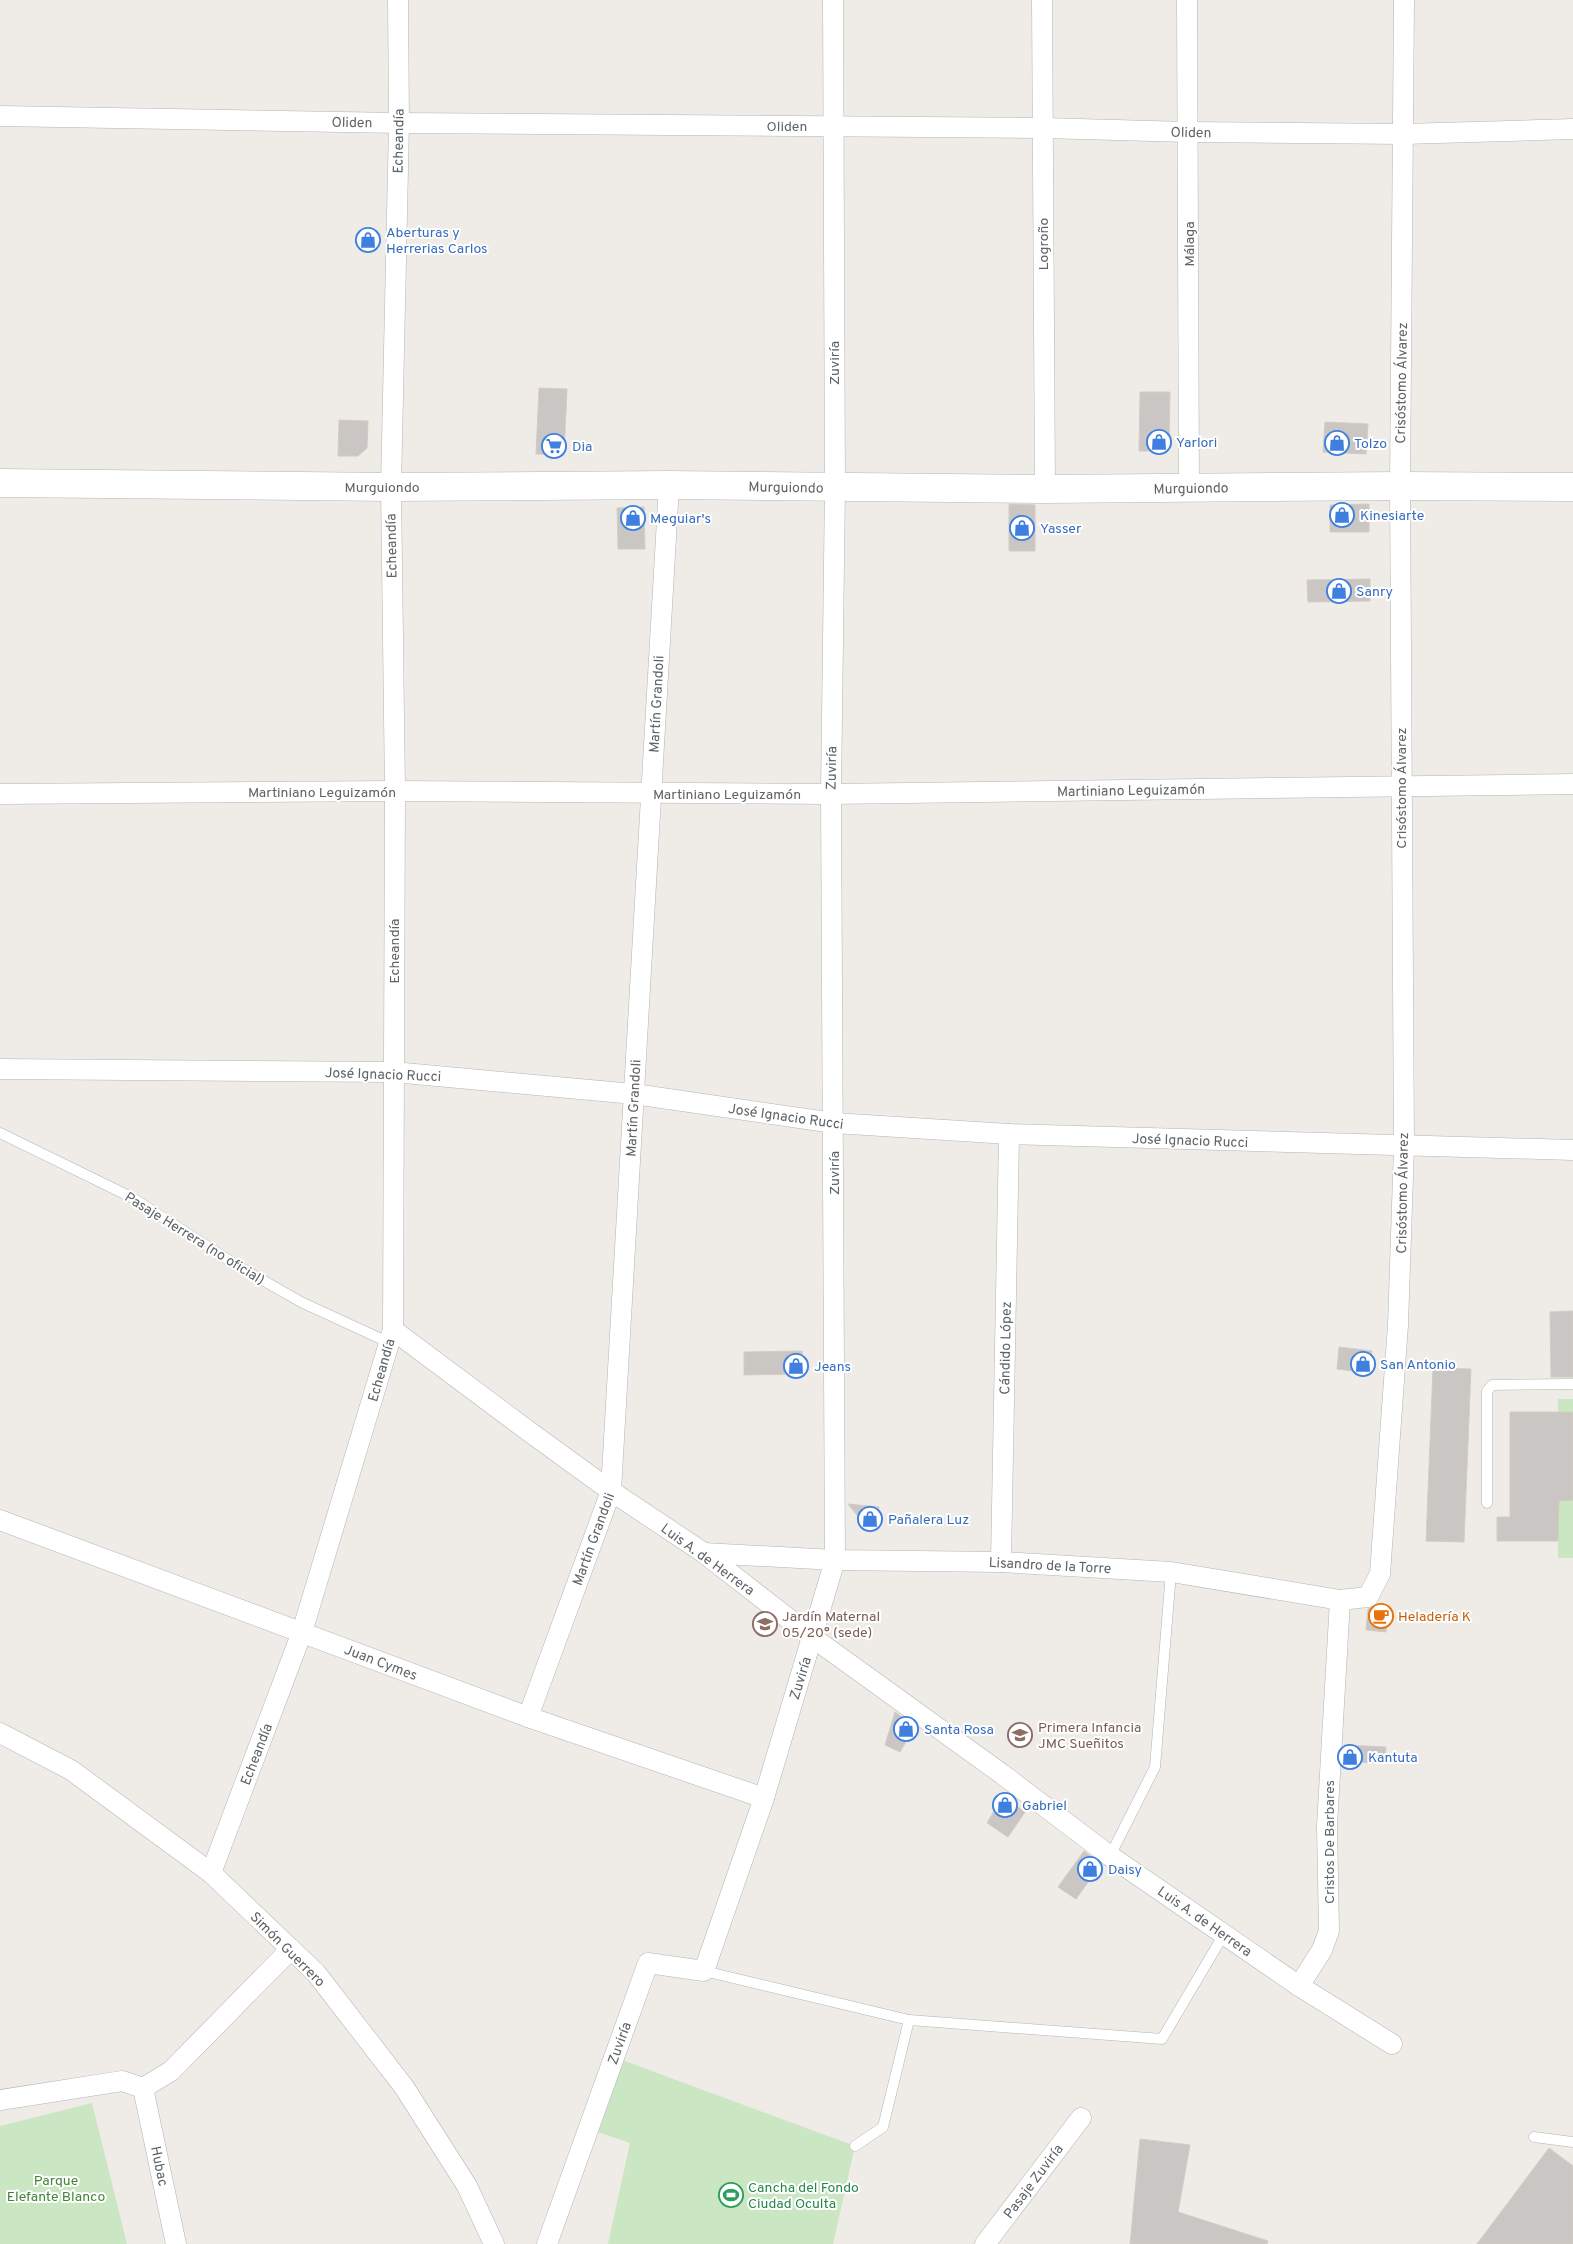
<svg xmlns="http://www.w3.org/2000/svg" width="1573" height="2244" viewBox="0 0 1573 2244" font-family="Overpass,sans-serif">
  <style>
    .green { fill: #cae6c3 }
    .building { fill: #cac6c3; stroke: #d4ccc4 }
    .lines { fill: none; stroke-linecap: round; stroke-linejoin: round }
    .lane-casing { stroke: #b1b5b8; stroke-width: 11 }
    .street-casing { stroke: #b1b5b8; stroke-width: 21 }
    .secondary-casing { stroke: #b2b7ba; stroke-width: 29 }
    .lane { stroke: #fff; stroke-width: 10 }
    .street { stroke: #fff; stroke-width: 20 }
    .secondary { stroke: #fff; stroke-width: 28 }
    .labels { text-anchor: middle; stroke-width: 4; stroke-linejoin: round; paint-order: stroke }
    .street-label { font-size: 14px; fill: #5d6366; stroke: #fff }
    .shop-label { font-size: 14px; fill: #366cbe; stroke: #fff; text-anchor: start }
    .education-label { font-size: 14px; fill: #785e54; stroke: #fff; text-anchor: start }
    .food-label { font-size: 14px; fill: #c56008; stroke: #fff; text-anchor: start }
    .park-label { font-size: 14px; fill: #428436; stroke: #fff }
    .leisure-label { font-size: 14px; fill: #27864d; stroke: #fff; text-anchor: start }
  </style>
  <rect width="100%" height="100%" fill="#efebe6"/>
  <!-- green -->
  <g class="green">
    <rect x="1558" y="1399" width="15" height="159"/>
    <polygon points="614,2057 855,2146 833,2244 608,2244 630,2143 589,2129"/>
    <polygon points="92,2103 127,2244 0,2244 0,2126"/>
  </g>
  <!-- building -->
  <g class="building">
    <polygon points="539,388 567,389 564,455 536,454"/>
    <polygon points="1140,392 1170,392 1169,443 1159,451 1139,451"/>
    <polygon points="339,420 368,421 367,448 358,456 338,456"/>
    <polygon points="1325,422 1368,424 1366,454 1323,452"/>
    <polygon points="1009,504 1035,505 1035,551 1009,551"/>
    <polygon points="1369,504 1369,532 1330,532 1330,505"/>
    <polygon points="644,507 645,549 618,549 617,508"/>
    <polygon points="1370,579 1370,601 1308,602 1307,580"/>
    <polygon points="1573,1311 1573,1377 1551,1377 1550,1312"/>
    <polygon points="1339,1347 1372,1351 1369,1373 1337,1369"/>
    <polygon points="802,1351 802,1374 744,1375 744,1352"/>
    <polygon points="1433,1368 1471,1369 1464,1542 1426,1541"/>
    <polygon points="1510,1412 1573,1412 1573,1500 1559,1501 1558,1541 1497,1541 1497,1517 1510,1517"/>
    <polygon points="848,1504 879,1507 877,1527 866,1526"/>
    <polygon points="1376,1605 1389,1606 1386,1632 1366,1630 1368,1609"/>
    <polygon points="895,1712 915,1726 900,1752 885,1745"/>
    <polygon points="1344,1745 1386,1747 1385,1763 1343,1762"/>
    <polygon points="1003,1796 1025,1812 1008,1837 987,1823"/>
    <polygon points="1084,1851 1101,1864 1076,1899 1058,1887"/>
    <polygon points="1140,2139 1190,2145 1178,2212 1268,2241 1267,2244 1130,2244"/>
    <polygon points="1549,2148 1573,2166 1573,2244 1477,2244"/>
  </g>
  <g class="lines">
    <defs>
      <g id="lane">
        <polyline points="0,1133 133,1198 236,1265 301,1302 390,1343"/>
        <polyline points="1487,1503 1487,1391 1492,1385 1573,1384"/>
        <polyline points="1110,1856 1155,1767 1171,1572"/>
        <polyline points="704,1971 909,2020 883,2127 855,2146"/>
        <polyline points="909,2020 1162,2039 1224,1934"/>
        <polyline points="1534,2137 1573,2142"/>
      </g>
      <g id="street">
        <polyline points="1042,0 1045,489"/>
        <polyline points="1187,0 1189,488"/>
        <polyline points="0,116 399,123 1043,128 1188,132 1404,134 1573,129"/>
        <polyline points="0,794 395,791 831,794 1573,784"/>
        <polyline points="0,1069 393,1072 634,1094 834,1123 1009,1134 1573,1150"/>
        <polyline points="393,1330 527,1430 611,1491 704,1553 812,1637 1002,1774 1110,1856 1299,1986 1392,2044"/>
        <polyline points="0,1520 528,1717 764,1798"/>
        <polyline points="704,1553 835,1560 1001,1562 1171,1572 1340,1600 1368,1597 1380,1574 1398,1325 1404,1147 1400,486 1404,0"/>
        <polyline points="1001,1562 1009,1134"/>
        <polyline points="528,1717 611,1491 669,485"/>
        <polyline points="0,1733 71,1770 211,1873 316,1973 404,2087 467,2186 494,2244"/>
        <polyline points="211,1873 302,1632 393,1330 395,791 391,487 399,123 398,0"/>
        <polyline points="1299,1986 1322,1950 1329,1931 1327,1826 1340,1600"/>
        <polyline points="143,2088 171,2071 291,1949"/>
        <polyline points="143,2088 176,2244"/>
        <polyline points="0,2100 122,2081 143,2088"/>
        <polyline points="547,2244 648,1963 704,1971 764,1798 835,1560 831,794 835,487 833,0"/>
        <polyline points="985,2244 1081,2118"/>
      </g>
      <polyline id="secondary" points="0,483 391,487 669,485 1045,489 1400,486 1573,487"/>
    </defs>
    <!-- lane casing -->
    <use href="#lane" class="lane-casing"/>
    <!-- street casing -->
    <use href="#street" class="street-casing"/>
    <!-- secondary casing -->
    <use href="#secondary" class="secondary-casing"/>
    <!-- lane -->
    <use href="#lane" class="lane"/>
    <!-- street -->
    <use href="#street" class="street"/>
    <!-- secondary -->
    <use href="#secondary" class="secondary"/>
  </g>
  <!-- icons -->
  <defs>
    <symbol id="shop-ring" viewBox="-11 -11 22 22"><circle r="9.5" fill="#fff" stroke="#3f7fe0" stroke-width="1.5"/><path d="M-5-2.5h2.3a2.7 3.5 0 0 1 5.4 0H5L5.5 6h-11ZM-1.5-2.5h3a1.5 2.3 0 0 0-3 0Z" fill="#3f7fe0"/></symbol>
    <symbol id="supermarket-ring" viewBox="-11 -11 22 22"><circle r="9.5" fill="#fff" stroke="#3f7fe0" stroke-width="1.5"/><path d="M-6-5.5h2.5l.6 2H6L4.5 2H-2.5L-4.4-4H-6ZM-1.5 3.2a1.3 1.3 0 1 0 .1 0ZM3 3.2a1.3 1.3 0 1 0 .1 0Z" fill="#3f7fe0"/></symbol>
    <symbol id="cafe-ring" viewBox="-11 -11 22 22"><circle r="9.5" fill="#fff" stroke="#e8710a" stroke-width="1.5"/><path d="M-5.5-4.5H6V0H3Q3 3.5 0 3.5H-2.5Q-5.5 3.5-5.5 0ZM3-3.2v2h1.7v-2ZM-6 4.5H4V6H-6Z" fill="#e8710a"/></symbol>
    <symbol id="school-ring" viewBox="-11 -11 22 22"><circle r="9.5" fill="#fff" stroke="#8d6e63" stroke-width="1.5"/><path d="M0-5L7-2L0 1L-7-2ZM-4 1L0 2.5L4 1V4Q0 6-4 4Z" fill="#8d6e63"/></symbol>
    <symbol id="stadium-ring" viewBox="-11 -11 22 22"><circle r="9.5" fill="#fff" stroke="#2e9e5b" stroke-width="1.5"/><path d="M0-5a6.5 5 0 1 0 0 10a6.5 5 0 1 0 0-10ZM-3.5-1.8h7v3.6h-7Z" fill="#2e9e5b"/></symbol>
  </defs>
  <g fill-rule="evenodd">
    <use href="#shop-ring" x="354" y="226" width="28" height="28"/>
    <use href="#shop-ring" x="1145" y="428" width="28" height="28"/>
    <use href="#shop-ring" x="1323" y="429" width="28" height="28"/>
    <use href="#supermarket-ring" x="540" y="432" width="28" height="28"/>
    <use href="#shop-ring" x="1328" y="501" width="28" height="28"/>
    <use href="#shop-ring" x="619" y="504" width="28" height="28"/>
    <use href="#shop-ring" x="1008" y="514" width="28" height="28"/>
    <use href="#shop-ring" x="1325" y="577" width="28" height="28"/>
    <use href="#shop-ring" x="1349" y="1350" width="28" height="28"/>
    <use href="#shop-ring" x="782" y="1352" width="28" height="28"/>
    <use href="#shop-ring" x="856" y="1505" width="28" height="28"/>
    <use href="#cafe-ring" x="1367" y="1602" width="28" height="28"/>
    <use href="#school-ring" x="751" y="1610" width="28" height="28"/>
    <use href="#shop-ring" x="892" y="1715" width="28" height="28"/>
    <use href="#school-ring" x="1006" y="1721" width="28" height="28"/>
    <use href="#shop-ring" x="1336" y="1743" width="28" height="28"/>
    <use href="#shop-ring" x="991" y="1791" width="28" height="28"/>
    <use href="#shop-ring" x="1076" y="1855" width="28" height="28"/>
    <use href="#stadium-ring" x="717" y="2181" width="28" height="28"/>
  </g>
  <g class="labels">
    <!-- street labels -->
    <g class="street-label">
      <text transform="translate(352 122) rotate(1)" y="5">Oliden</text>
      <text x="787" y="131">Oliden</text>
      <text transform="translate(1191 132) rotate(1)" y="5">Oliden</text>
      <text transform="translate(398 141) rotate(-89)" y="5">Echeandía</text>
      <text transform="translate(1043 244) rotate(-90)" y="5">Logroño</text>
      <text transform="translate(1189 244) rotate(-90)" y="5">Málaga</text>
      <text transform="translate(834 363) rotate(-90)" y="5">Zuviría</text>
      <text transform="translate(1401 383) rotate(-89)" y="5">Crisóstomo Álvarez</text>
      <text x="382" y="492">Murguiondo</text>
      <text transform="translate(786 487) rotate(1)" y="5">Murguiondo</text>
      <text transform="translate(1191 488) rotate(-1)" y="5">Murguiondo</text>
      <text transform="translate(391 546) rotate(-91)" y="5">Echeandía</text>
      <text transform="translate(656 704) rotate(-87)" y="5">Martín Grandoli</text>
      <text transform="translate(831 768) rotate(-89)" y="5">Zuviría</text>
      <text transform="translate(1401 788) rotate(-90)" y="5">Crisóstomo Álvarez</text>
      <text transform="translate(1131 790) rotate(-1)" y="5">Martiniano Leguizamón</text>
      <text x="322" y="797">Martiniano Leguizamón</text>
      <text x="727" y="799">Martiniano Leguizamón</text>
      <text transform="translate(394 951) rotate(-90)" y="5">Echeandía</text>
      <text transform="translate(383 1074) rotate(2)" y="5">José Ignacio Rucci</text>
      <text transform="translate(633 1108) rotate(-87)" y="5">Martín Grandoli</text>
      <text transform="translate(786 1116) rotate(8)" y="5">José Ignacio Rucci</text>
      <text transform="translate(1190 1140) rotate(2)" y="5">José Ignacio Rucci</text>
      <text transform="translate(834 1173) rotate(-90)" y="5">Zuviría</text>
      <text transform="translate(1402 1193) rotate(-89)" y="5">Crisóstomo Álvarez</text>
      <text transform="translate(195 1238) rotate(32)" y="5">Pasaje Herrera (no oficial)</text>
      <text transform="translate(1005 1348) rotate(-89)" y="5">Cándido López</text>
      <text transform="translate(381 1370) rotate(-74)" y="5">Echeandía</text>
      <text transform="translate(593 1539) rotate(-70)" y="5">Martín Grandoli</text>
      <text transform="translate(708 1559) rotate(36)" y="5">Luis A. de Herrera</text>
      <text transform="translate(1050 1565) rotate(3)" y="5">Lisandro de la Torre</text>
      <text transform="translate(381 1662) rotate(21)" y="5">Juan Cymes</text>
      <text transform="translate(800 1678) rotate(-73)" y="5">Zuviría</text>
      <text transform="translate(256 1754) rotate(-69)" y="5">Echeandía</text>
      <text transform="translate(1329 1842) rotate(-90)" y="5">Cristos De Barbares</text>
      <text transform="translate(1205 1921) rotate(35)" y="5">Luis A. de Herrera</text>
      <text transform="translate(288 1949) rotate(45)" y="5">Simón Guerrero</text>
      <text transform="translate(619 2043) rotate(-70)" y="5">Zuviría</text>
      <text transform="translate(160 2166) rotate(78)" y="5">Hubac</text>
      <text transform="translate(1033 2181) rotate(-53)" y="5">Pasaje Zuviría</text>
    </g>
    <!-- shop labels -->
    <g class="shop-label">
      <text x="386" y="237">Aberturas y<tspan x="386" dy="16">Herrerias Carlos</tspan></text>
      <text x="1176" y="447">Yarlori</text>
      <text x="1354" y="448">Tolzo</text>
      <text x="572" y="451">Dia</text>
      <text x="1360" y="520">Kinesiarte</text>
      <text x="650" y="523">Meguiar's</text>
      <text x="1040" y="533">Yasser</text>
      <text x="1356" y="596">Sanry</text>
      <text x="1380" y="1369">San Antonio</text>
      <text x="814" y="1371">Jeans</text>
      <text x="888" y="1524">Pañalera Luz</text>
      <text x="924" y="1734">Santa Rosa</text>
      <text x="1368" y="1762">Kantuta</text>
      <text x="1022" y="1810">Gabriel</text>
      <text x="1108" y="1874">Daisy</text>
    </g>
    <!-- education labels -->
    <g class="education-label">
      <text x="782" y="1621">Jardín Maternal<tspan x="782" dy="16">05/20° (sede)</tspan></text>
      <text x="1038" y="1732">Primera Infancia<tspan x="1038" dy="16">JMC Sueñitos</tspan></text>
    </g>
    <!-- food labels -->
    <g class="food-label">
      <text x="1398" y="1621">Heladería K</text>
    </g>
    <!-- park labels -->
    <g class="park-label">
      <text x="56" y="2185">Parque<tspan x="56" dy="16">Elefante Blanco</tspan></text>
    </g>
    <!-- leisure labels -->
    <g class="leisure-label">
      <text x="748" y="2192">Cancha del Fondo<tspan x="748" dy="16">Ciudad Oculta</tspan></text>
    </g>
  </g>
</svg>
